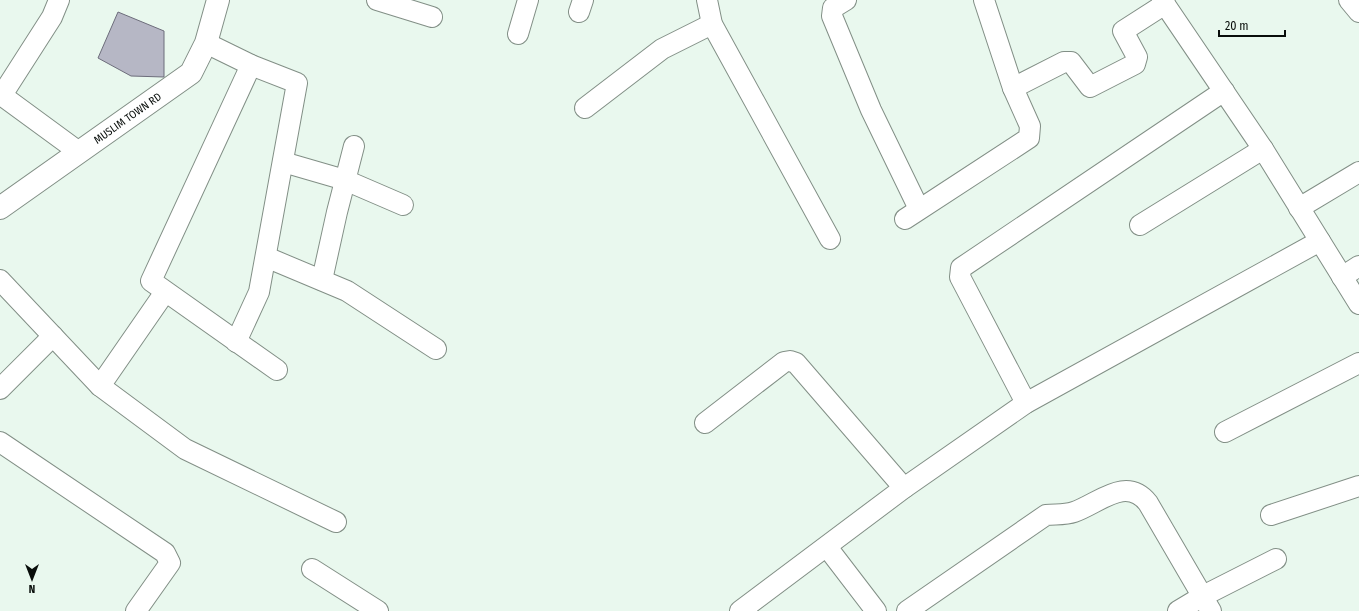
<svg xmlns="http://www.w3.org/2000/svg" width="1359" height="611" viewBox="0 0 1359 611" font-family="'Fira Sans Condensed',sans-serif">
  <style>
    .building { fill: #b6b7c5; stroke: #6d6d7b }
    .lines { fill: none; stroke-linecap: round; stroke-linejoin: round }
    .street-casing { stroke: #828f86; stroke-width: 22 }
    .secondary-casing { stroke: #828f86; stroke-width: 24 }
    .street { stroke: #fff; stroke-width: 20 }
    .secondary { stroke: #fff; stroke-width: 22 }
    .labels { text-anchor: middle; stroke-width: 3; stroke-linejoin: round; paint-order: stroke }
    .street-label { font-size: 11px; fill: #080d0a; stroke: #e9f8ee }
  </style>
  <rect width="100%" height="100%" fill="#e9f8ee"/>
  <!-- building -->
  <polygon class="building" points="118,12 164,31 164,77 131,76 98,58"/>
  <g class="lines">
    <defs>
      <g id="street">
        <polyline points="377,0 432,17"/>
        <polyline points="707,0 712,24 830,239"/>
        <polyline points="846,0 833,8 832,16 871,110 919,209"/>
        <polyline points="984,0 1013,88"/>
        <polyline points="1162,0 1263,149 1359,304"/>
        <polyline points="1349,0 1359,12"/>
        <polyline points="579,12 583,0"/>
        <polyline points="518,34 528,0"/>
        <polyline points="206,43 251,65 297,83 259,292 236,342"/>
        <polyline points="251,65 151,281 277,370"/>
        <polyline points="0,94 79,152"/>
        <polyline points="2,95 52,17 59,0"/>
        <polyline points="585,108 662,49 712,24"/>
        <polyline points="283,162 345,180 403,205"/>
        <polyline points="1299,208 1359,172"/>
        <polyline points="905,219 1029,138 1030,126 1013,88 1064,62 1071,62 1090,87 1135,64 1137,57 1123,31 1165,4"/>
        <polyline points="1140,225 1263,149"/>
        <polyline points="266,257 347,291 436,349"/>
        <polyline points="1342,277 1359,266"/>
        <polyline points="0,280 100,386 185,449 336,522"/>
        <polyline points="322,280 337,212 354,146"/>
        <polyline points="100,386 165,292"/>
        <polyline points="0,389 53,336"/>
        <polyline points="1026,403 960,277 961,268 1224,91"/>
        <polyline points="705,423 784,362 790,361 796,363 904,488"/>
        <polyline points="1225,432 1359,363"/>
        <polyline points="0,442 165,553 170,563 136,611"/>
        <polyline points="1271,515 1359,486"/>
        <polyline points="827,547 876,611"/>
        <polyline points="312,569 378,611"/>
        <polyline points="740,611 904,488 1026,403 1320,241"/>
        <path d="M907,611L1046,515C1056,514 1065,515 1074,512C1098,504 1126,475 1148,503L1211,611"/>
        <polyline points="1178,611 1203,596 1276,559"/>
      </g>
      <g id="secondary">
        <path id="s1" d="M0,208L191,73L206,43L218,0"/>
      </g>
    </defs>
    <!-- street casing -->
    <use href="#street" class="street-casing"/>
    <!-- secondary casing -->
    <use href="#secondary" class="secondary-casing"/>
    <!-- street -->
    <use href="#street" class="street"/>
    <!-- secondary -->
    <use href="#secondary" class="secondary"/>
  </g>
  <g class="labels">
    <!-- street labels -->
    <g class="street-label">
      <text dy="4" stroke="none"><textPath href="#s1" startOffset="156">MUSLIM TOWN RD</textPath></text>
    </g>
  </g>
  <!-- north arrow -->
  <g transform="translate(32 579) rotate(180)" stroke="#e9f8ee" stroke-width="3" paint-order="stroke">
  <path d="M0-3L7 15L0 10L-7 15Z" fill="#080d0a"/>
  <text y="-6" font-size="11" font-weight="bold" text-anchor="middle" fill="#080d0a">N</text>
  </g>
  <!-- scale -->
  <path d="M1219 30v6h66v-6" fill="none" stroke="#080d0a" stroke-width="2"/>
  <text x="1225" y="30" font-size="12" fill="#080d0a" stroke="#e9f8ee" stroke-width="3" paint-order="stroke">20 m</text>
</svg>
